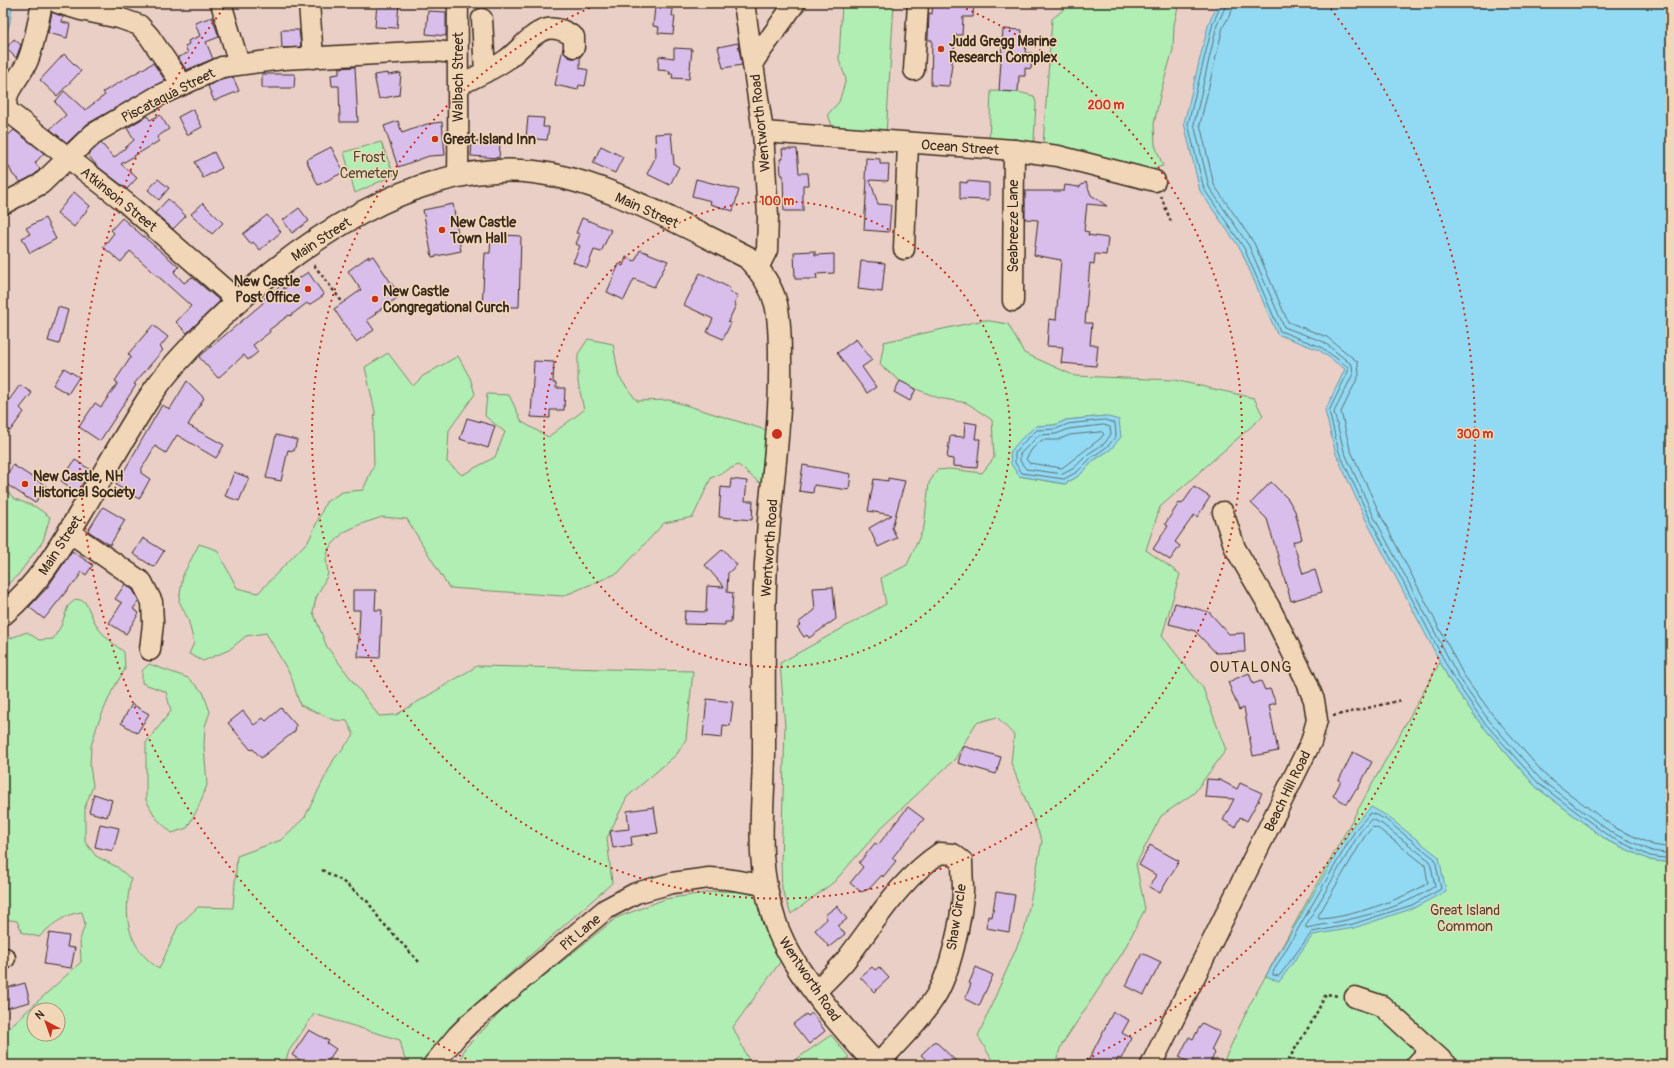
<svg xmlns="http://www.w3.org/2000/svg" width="1674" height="1068" viewBox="0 0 1674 1068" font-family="Pangolin,sans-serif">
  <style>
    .green { fill: #b1eeb3; stroke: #768c68; fill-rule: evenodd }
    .water { fill: #92daf3; stroke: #6f949e }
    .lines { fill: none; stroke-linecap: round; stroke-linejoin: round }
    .shore { stroke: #5e7073; stroke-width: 1 }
    .building { fill: #d9bdeb; stroke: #3b2a1e }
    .minor-casing { stroke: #3b2a1e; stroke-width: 23 }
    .major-casing { stroke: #3b2a1e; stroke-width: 25 }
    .path { stroke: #3b2a1e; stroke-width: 2.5; stroke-dasharray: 3 3; stroke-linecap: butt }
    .minor { stroke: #f1d7b8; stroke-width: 20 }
    .major { stroke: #f1d7b8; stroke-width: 22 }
    .ring { fill: none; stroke: #c8321e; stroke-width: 2; stroke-dasharray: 2 4 }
    .poi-dot { fill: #c8321e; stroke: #f1d7b8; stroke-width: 1.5 }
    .labels { text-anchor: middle; stroke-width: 3; stroke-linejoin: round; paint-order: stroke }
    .poi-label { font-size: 14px; font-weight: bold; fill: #3b2a1e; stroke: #f1d7b8; text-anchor: start }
    .street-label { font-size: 14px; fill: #3b2a1e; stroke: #f1d7b8 }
    .park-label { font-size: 14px; fill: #4d4734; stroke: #f1d7b8 }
    .neighbourhood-label { font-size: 15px; letter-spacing: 1px; fill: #3b2a1e; stroke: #f1d7b8 }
    .centre { fill: #c8321e; stroke: #f1d7b8; stroke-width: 2 }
    .ring-label { font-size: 12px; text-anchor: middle; font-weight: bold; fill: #c8321e; stroke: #f1d7b8; stroke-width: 3; stroke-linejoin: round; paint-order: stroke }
  </style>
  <rect width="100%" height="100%" fill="#eacfc7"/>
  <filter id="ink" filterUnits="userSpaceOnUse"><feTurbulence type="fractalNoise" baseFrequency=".025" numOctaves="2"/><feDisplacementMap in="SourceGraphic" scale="8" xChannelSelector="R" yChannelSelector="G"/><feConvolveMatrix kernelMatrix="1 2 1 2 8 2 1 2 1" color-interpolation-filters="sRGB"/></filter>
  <g filter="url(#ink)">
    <!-- green -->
    <g class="green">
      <polygon points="842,3 894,3 886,135 833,129 828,114 839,102 846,79 839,60"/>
      <polygon points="1063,3 1179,3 1174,25 1173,50 1161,91 1154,124 1155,145 1163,166 1152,169 1043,145 1052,19 1063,10"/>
      <polygon points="991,91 1018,92 1034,96 1036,103 1034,140 1031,144 989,143"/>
      <polygon points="381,142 394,175 355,193 344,152"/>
      <path d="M984,320L1008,324L1024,353L1075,376L1174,380L1254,398L1263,416L1160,507L1146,550L1180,574L1162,636L1203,688L1226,750L1194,793L1161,816L1136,864L1145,909L1123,952L1061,1046L1055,1065H995L978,1036L1025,928L1042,841L1011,763L1014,735L997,717L976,723L955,759L883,826L834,882L791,914L782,889L781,863L785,727L780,663L886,604L881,578L907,565L924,527L929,483L937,470L950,469L982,473L994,458L992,420L967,403L939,398L916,389L900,381L880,365L884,342ZM1105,416L1111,449L1093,461L1080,475L1065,484L1019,476L1036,426L1055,425L1066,420Z"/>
      <path d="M588,339L613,344L619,377L637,401L669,400L769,431L765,487L738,465L711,478L693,517L664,523L618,573L563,596L449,588L407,519L382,517L361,524L344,532L329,548L326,559L328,574L316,598L313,612L327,647L379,716L396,715L477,666L693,671L686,739L677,754L627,797L607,838L612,883L464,1014L420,1065H406L400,1040L314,1014L289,1051L284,1065H3V1033L81,962L80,940L85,924L82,912C66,913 50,926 39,937L23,933L17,921L3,919V645L8,639L27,632L39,640L53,639L61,626L68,606L76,599L84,601C90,609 92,619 97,626C103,636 114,644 124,652L125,669L112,691L98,723L91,746L90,766L93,786L85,807V842L96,856L117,867L131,879C123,917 126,945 159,969L178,926L198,907L233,908L237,856L281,840L305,817L334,759L354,735L347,721L334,720L300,705L291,676L266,633L246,636L229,650L203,661L189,654L194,643L188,619L179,601L183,575L199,544L217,550L237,588L258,593L309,540L326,502L342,492L363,490L374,465L373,429L375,412L365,367L388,353L413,386L423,376L458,356L470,378L475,394L449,430L447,462L462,475L495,457L505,432L485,416L487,394L509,395L522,422L548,437L584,410L578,382V354ZM34,1010H58V1034H34Z"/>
      <polygon points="3,488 15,499 36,507 50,517 43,541 18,575 3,588"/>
      <polygon points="1440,662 1450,681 1480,723 1536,787 1608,841 1650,860 1671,863 1671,1065 1222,1065 1249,1006"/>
      <polygon points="149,664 188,678 203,692 210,712 205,726 204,746 207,785 198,808 187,828 172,833 156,818 146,800 146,743 171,711 166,692 142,683 142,671"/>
      <polygon points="718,891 756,892 781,961 733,1027 751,1065 460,1065 464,1049 508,1005 616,918 665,899"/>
      <polygon points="831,1035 849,1057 840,1065 788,1065"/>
    </g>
    <!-- water -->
    <g class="water">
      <polygon points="3,3 12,3 10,22 3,43"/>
      <polygon points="1219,3 1671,3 1671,863 1650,860 1608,841 1536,787 1480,723 1450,681 1366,520 1336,454 1325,411 1345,369 1319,350 1277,334 1241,250 1200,191 1184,123 1209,22"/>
      <polygon points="1105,416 1119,420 1121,437 1111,449 1093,461 1080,475 1065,484 1019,476 1011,464 1010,452 1021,439 1036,426 1055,425 1066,420"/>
      <polygon points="1371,807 1387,816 1439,857 1446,891 1414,908 1354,928 1313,935 1279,982 1266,976 1352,827"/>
    </g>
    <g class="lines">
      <!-- shore -->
      <g class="shore">
        <polyline points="1222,3 1213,23 1188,124 1204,189 1244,248 1280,331 1321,347 1348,367 1348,372 1329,411 1339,452 1370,519 1454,679 1483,721 1539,784 1610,837 1650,856 1671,859"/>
        <polyline points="1227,3 1217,25 1194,124 1209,187 1249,246 1284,327 1324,342 1352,365 1353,374 1334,412 1344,451 1374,517 1458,676 1487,718 1542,781 1612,833 1652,851 1671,854"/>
        <polyline points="1233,3 1232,11 1223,27 1200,124 1214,185 1254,243 1288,322 1327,337 1358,362 1359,375 1341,412 1350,449 1380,514 1463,674 1492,714 1546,776 1615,828 1653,845 1671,848"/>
        <polygon points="1105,420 1115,423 1116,436 1108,446 1091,458 1077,472 1064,479 1022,473 1015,463 1015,453 1024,442 1037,430 1056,429 1068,424"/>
        <polygon points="1104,425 1110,427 1111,434 1105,443 1088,454 1074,468 1063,474 1026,469 1020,461 1020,454 1039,435 1056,434 1069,429"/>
        <polygon points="1102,432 1104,434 1101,438 1062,468 1029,463 1026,459 1032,449 1042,440 1057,440 1070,435"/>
        <polygon points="1371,813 1385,819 1435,859 1441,889 1412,905 1353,924 1312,932 1279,976 1273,975 1273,972 1356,829"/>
        <path d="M1372,819L1382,824L1430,861L1435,886C1398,911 1349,920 1306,928V925L1360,832Z"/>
        <path d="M1373,827L1379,829L1425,865L1428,883C1404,899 1348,918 1319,919L1318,916L1365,836Z"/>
      </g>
    </g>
    <!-- building -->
    <g class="building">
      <polygon points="377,3 399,3 397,28 375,27"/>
      <polygon points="933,3 974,3 973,17 963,17 962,35 956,35 949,86 931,85 932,40 928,40 929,13 932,14"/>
      <polygon points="655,7 673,9 672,16 675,16 673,34 658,33 659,27 653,26"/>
      <polygon points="428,11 446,12 446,36 426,34"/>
      <polygon points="52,12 63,17 62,22 70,24 67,38 48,33"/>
      <polygon points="212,17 219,37 206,42 213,59 186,70 178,57 188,53 185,46 189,44 188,41 200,36 195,23"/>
      <polygon points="1003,29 1022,30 1021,44 1026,44 1025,53 1032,53 1031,69 1025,68 1025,76 1019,76 1018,92 999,91"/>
      <polygon points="281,30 299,30 301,47 282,48"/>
      <polygon points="14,39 21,45 16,58 6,48"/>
      <polygon points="738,43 742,65 723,68 718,47"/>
      <polygon points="563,48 564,53 569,57 574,58 580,56 580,68 588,70 585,86 579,85 578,90 555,85"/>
      <polygon points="674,48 692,49 689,79 672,78 673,74 669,74 670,71 658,70 659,56 674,58"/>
      <polygon points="64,54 81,71 57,96 40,80"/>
      <polygon points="153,63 165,80 87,124 67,143 50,129 66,115 55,102 64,91 85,110 105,95 103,92"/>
      <polygon points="355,67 358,122 340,122 339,86 332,86 331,75 339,74 339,68"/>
      <polygon points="388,73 388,75 401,73 399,95 379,99 374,75"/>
      <polygon points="262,74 295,74 294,88 262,88"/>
      <polygon points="233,77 239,91 214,101 208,86 225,78"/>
      <polygon points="193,109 202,127 187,135 178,117"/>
      <polygon points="160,115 169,129 157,137 159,141 121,164 137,178 127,189 97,166 88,155 101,143 114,158 134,140 127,128 147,116 150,120"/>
      <polygon points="528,117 544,118 543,127 549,127 547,140 526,138"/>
      <polygon points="398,121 402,133 427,124 442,122 445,155 429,156 398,167 384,126"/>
      <polygon points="14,130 44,153 35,163 40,169 34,175 21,182 13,175 3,155 3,140"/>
      <polygon points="671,133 674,164 679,167 670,185 647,174 656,156 655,134"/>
      <polygon points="472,141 500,143 499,158 471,156"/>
      <polygon points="601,146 623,157 615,173 593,163"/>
      <polygon points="331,147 344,172 318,185 306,160"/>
      <polygon points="782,149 797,149 799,173 808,173 809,185 803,185 803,211 784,211 783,175 781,175 780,159 783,159"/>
      <polygon points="214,152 222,168 203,178 195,162"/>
      <polygon points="866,158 880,159 880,164 889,164 888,181 870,180 878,204 891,205 889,232 864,230 867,180 865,179"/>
      <polygon points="158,179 169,188 159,200 148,190"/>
      <polygon points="696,179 739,190 733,211 710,204 711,201 692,196"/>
      <polygon points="967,181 989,183 989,200 960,199 960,182 967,183"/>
      <polygon points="1086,182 1091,195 1107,206 1087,204 1084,231 1089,232 1088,235 1108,238 1106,255 1095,254 1094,264 1090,263 1085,323 1092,323 1090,345 1098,345 1096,366 1061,363 1063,347 1047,346 1049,319 1056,320 1061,260 1034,255 1038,220 1025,219 1025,191 1064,191 1065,185 1079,187"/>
      <polygon points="74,192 90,206 74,227 57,213"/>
      <polygon points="168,199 186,216 173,229 155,213"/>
      <polygon points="203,203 223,223 212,234 191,214"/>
      <polygon points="453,204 461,251 432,257 423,210"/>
      <polygon points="299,208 309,221 292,233 283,220"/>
      <polygon points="267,215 281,232 260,250 253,242 251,244 243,234"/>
      <polygon points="45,218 56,239 30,253 22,238 30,234 26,228"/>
      <polygon points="122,218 179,267 174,272 184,283 192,277 220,301 187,333 176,322 191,306 130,251 121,262 103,247 114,233 111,230"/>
      <polygon points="582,218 611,230 601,252 594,250 587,268 573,262 580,246 576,244 580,234 576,233"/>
      <polygon points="503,235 521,236 519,307 482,307 485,253 490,253 491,236"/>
      <polygon points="640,250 668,261 654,287 634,279 624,300 607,292 619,264 623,266 626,257 635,261"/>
      <polygon points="815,251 815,255 834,254 834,273 816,274 817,279 795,279 794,252"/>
      <polygon points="369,256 369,258 373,256 400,296 375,313 376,314 367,320 374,330 356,342 334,309 361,290 348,271"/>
      <polygon points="861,261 885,263 882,292 858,289"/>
      <polygon points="308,272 324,295 309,305 307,303 290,316 289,315 269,330 270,332 253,345 258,352 248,360 244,355 218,378 199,357 263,303 262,300 282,285 284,289"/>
      <polygon points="700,273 730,288 729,291 738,296 734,304 736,305 728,322 731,323 723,339 707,332 713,319 684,305"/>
      <polygon points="58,307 68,310 59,344 48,341"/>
      <polygon points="153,325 168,337 160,347 163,350 134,384 136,385 100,441 79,427 95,403 101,407 118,383 115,381 131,357 128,354"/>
      <polygon points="856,339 872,360 862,367 876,387 867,393 837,353"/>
      <polygon points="534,361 554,362 553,383 556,383 556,388 565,388 564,410 550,410 550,418 531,417"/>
      <polygon points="64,368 79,377 68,394 53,385"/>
      <polygon points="187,381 204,398 188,425 224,445 216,458 177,435 166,453 155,446 141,470 141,473 150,479 139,499 116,485 162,405 170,409"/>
      <polygon points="900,381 916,389 910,401 894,392"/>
      <polygon points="20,385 32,393 20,408 24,412 10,431 3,426 3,395 9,400"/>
      <polygon points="467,418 495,426 488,448 460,439"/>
      <polygon points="965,422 977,424 975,439 980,439 977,468 953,466 953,459 947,458 950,436 964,437"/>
      <polygon points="276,435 297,440 294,451 288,450 281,481 266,478"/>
      <polygon points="75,460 91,470 77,492 61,481"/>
      <polygon points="13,465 46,486 35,503 3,482"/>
      <polygon points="803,465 851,474 849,490 814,485 813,493 799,491"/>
      <polygon points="234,472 249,478 239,501 225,496"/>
      <polygon points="888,478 905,481 892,528 897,538 878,547 869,528 892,515 868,511 874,479 888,481"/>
      <polygon points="731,479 747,481 745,501 753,501 752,520 719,517 721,487 730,488"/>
      <polygon points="1271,482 1288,499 1295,511 1302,539 1293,542 1303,574 1315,570 1322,592 1291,601 1267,519 1251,503"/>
      <polygon points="1194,487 1210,497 1197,517 1194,515 1175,542 1180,546 1170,560 1153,549 1168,526 1165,524 1179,503 1182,504"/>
      <polygon points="103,507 125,520 110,545 88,531"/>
      <polygon points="143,538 164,551 154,567 133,554"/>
      <polygon points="723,549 737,565 728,573 727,592 733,593 731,622 725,622 725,625 684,624 685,611 706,612 707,586 724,587 705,565"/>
      <polygon points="72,551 93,565 86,575 82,572 74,584 73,583 44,619 29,607 47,588"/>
      <polygon points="125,584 133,590 139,601 133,609 139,613 126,634 109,623 122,603 115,599"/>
      <polygon points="833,587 836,619 809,638 807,635 804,637 797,627 800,625 798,623 815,610 813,588"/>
      <polygon points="353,590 376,590 375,610 382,610 380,658 358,657 360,610 353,610"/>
      <polygon points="1175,603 1209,612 1229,634 1244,633 1245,652 1216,653 1195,631 1169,624"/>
      <polygon points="1249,673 1253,684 1261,681 1265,690 1270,689 1276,703 1269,705 1278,751 1253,756 1244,708 1239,710 1228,682"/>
      <polygon points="707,699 733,702 730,726 723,725 722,738 703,736"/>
      <polygon points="132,704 149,714 137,733 121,723"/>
      <polygon points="281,708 296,725 295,731 261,758 253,749 251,750 228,723 243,711 254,725 263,718 266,721"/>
      <polygon points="963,746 1001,757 996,774 958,763"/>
      <polygon points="1353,752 1372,762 1357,790 1356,789 1347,804 1333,796 1341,781 1339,780"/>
      <polygon points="1207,779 1220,780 1237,789 1240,783 1262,793 1258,800 1260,801 1258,801 1247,821 1240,817 1235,827 1223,820 1234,799 1205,797"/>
      <polygon points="94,794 112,800 107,817 89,812"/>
      <polygon points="654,807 658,833 631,837 632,845 613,848 610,831 629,829 627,811"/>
      <polygon points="908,807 924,819 892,858 896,861 883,877 882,875 869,889 861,892 850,883 863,867 859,863 875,843 878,845"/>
      <polygon points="100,824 119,828 113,851 95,847"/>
      <polygon points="1150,845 1179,861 1160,893 1149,887 1156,875 1139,865"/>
      <polygon points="996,892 1015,895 1009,932 986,928 988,916 992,917"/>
      <polygon points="837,906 847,919 838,926 845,934 829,947 815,930 827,919 825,915"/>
      <polygon points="49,933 69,936 67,947 75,948 71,968 44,964"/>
      <polygon points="1142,953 1161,962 1144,995 1126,986"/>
      <polygon points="872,967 875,970 879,967 889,978 874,992 860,977"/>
      <polygon points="976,967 993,975 979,1006 965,999 971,984 969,983"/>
      <polygon points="25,983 30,1002 7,1008 3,989"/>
      <polygon points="1113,1012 1129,1020 1122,1033 1131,1038 1121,1059 1118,1058 1115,1065 1086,1065"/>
      <polygon points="812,1013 825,1031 809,1044 793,1024 806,1014 808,1016"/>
      <polygon points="1202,1023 1220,1032 1211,1050 1215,1053 1209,1065 1194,1065 1179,1057 1189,1037 1193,1039"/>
      <polygon points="309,1030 329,1041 327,1043 336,1049 325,1065 308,1065 292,1055"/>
      <polygon points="935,1041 960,1065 932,1065 921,1055"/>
    </g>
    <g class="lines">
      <defs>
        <g id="minor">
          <path d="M42,3C38,22 35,42 28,60C22,77 0,93 8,111L125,202L238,301"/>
          <polyline points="58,3 81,10 119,18 139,25 149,36 182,84"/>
          <polyline points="221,3 239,64"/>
          <polyline points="309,3 313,58"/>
          <polyline points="744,3 763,132 768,216 767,250 758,268"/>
          <polyline points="482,19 485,72"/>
          <polyline points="753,62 795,3"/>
          <polyline points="914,70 918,3"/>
          <path d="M459,85C475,77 492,70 506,60C529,43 542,14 574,37V47"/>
          <polyline points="763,132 1014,150 1058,156 1155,181"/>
          <path d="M458,176C459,118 457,61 458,3"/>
          <polyline points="3,204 41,184 93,134 158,96 222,67 283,59 433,51 457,53"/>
          <polyline points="904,249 908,143"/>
          <polyline points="1013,301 1014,150"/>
          <polyline points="69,532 142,582 152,602 153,623 150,650"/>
          <polyline points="3,960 5,958"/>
          <path d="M815,992C825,982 836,972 845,961C875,923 899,880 940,853L953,854L962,861C962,871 963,881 963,891C962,920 950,973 935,997C919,1022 897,1043 877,1065"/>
          <polyline points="1355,997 1382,1006 1447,1065"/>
          <polyline points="433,1065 457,1036 470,1023 606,909 636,893 672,883 709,878 727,879 764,885"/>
          <polyline points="1151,1065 1311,742 1317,720 1314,700 1305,678 1269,606 1235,548 1223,512"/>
          <polyline points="1416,1065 1430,1050"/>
        </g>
        <path id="major" d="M3,614C37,586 59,549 81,512C105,472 127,431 153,392C171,366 194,343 217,321C295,245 419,158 534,172C603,180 685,226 747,257C760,270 771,285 776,304C780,321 780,341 780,359C781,414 774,468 769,522C762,597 764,673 764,749C764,810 754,858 774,919C789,968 842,1028 877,1065"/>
      </defs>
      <!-- minor casing -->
      <use href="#minor" class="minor-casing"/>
      <!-- major casing -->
      <use href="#major" class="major-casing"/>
      <!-- path -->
      <g class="path">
        <polyline points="1161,196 1171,222"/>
        <polyline points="314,265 343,303"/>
        <polyline points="1333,716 1402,700"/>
        <polyline points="322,870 342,881 368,902 381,921 419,962"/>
        <polyline points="1285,1065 1313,1020 1326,994 1339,996"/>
      </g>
      <!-- minor -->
      <use href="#minor" class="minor"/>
      <!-- major -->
      <use href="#major" class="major"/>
    </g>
  </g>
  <!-- distance rings -->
  <g class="ring">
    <circle cx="777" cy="434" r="233"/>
    <path d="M955 4A465 465 0 1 1 599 4"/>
    <path d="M477 1064A698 698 0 0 1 227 4M1327 4A698 698 0 0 1 1077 1064"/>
  </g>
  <!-- markers -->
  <g class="poi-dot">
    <circle cx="941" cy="49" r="4"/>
    <circle cx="435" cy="139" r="4"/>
    <circle cx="442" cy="230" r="4"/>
    <circle cx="308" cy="289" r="4"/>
    <circle cx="375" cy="299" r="4"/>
    <circle cx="25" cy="484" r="4"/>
  </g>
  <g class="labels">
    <!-- poi labels -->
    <g class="poi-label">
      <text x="949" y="46">Judd Gregg Marine<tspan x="949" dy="16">Research Complex</tspan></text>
      <text x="443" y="144">Great Island Inn</text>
      <text x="450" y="227">New Castle<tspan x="450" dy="16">Town Hall</tspan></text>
      <text x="300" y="286" text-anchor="end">New Castle<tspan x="300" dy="16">Post Office</tspan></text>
      <text x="383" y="296">New Castle<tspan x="383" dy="16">Congregational Curch</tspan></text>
      <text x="33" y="481">New Castle, NH<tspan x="33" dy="16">Historical Society</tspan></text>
    </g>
    <!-- street labels -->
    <g class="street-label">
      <text transform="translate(458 77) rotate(-90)" y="5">Walbach Street</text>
      <text transform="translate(168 95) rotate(-27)" y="5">Piscataqua Street</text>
      <text transform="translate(760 123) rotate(-96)" y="5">Wentworth Road</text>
      <text transform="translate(960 147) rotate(4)" y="5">Ocean Street</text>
      <text transform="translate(119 199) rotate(39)" y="5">Atkinson Street</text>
      <text transform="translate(647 210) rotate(24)" y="5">Main Street</text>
      <text transform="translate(1013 226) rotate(-90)" y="5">Seabreeze Lane</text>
      <text transform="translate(321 239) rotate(-33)" y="5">Main Street</text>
      <text transform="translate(60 545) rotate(-57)" y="5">Main Street</text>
      <text transform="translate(769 548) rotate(-86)" y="5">Wentworth Road</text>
      <text transform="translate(1287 791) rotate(-64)" y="5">Beach Hill Road</text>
      <text transform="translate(956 917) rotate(-81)" y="5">Shaw Circle</text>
      <text transform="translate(580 932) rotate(-40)" y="5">Pit Lane</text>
      <text transform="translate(810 979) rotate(56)" y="5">Wentworth Road</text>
    </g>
    <!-- park labels -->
    <g class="park-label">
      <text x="369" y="162">Frost<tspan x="369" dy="16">Cemetery</tspan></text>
      <text x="1465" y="915">Great Island<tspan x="1465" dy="16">Common</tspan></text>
    </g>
    <!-- neighbourhood labels -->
    <g class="neighbourhood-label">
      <text x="1251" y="672">OUTALONG</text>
    </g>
  </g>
  <circle cx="777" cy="434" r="6" class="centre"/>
  <g class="ring-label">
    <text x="1106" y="109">200 m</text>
    <text x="777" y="205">100 m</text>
    <text x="1475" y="438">300 m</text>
  </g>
  <!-- margin -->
  <rect width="1674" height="1068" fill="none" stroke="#f1d7b8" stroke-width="16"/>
  <rect x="8" y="8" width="1658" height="1052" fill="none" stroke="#3b2a1e" stroke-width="1.5" filter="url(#ink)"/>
  <!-- north arrow -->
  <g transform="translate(46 1022) rotate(319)"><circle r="19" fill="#f1d7b8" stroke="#a8927a"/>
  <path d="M0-3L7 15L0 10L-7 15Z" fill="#c8321e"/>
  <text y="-6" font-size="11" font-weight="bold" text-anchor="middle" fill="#3b2a1e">N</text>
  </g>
</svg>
